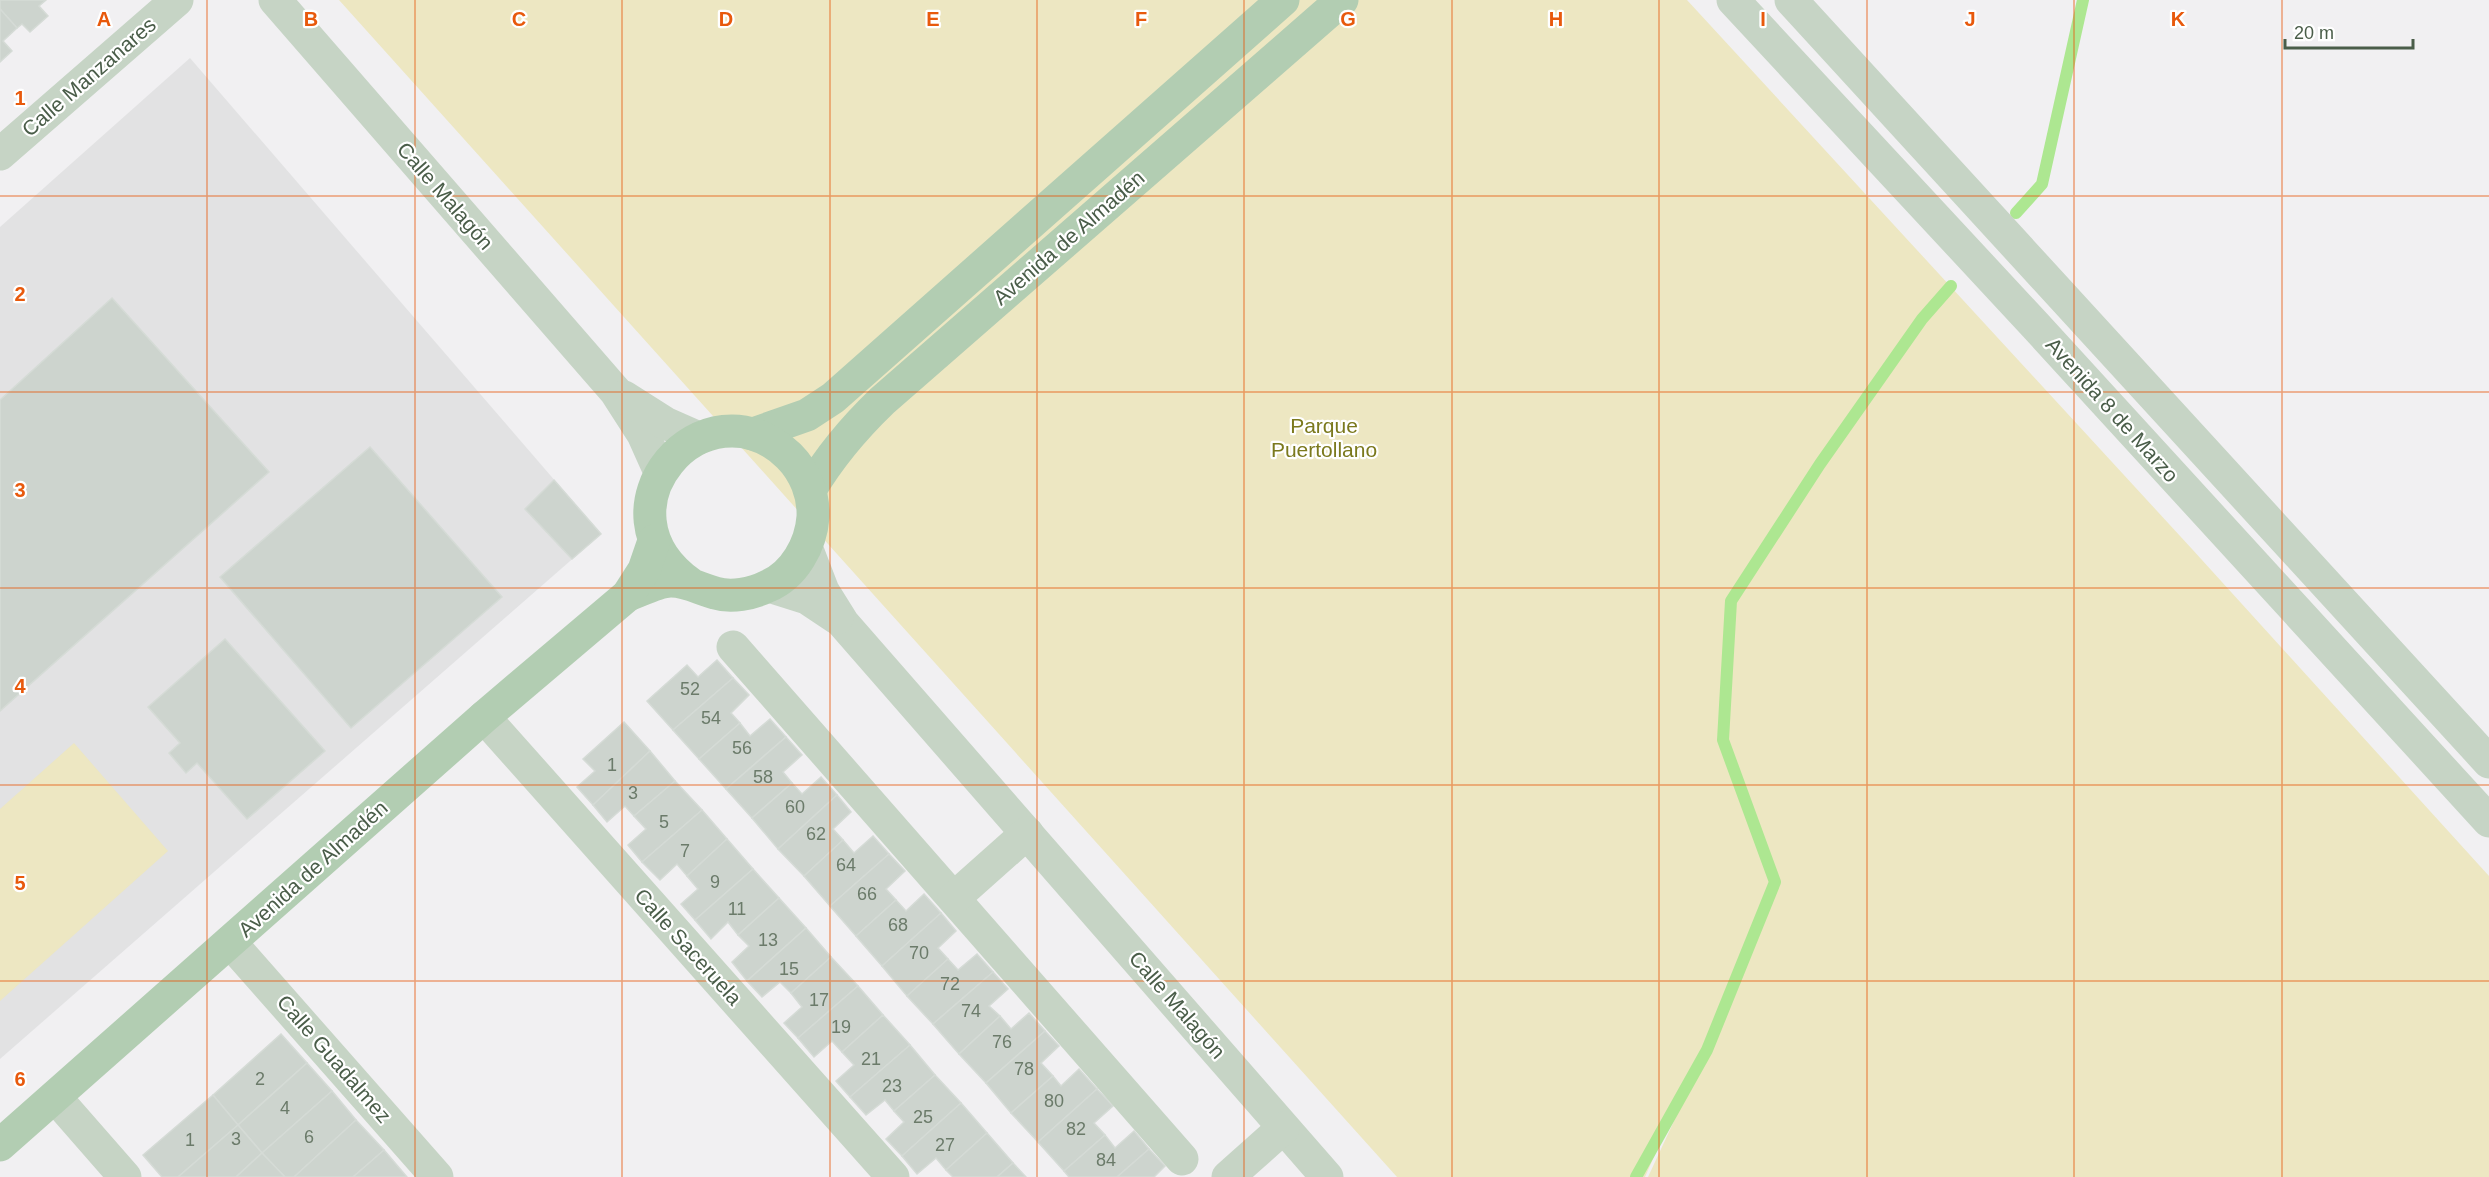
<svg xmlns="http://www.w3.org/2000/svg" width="2489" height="1177" viewBox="0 0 2489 1177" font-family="Helvetica,sans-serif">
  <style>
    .education { fill: #e2e2e3 }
    .green { fill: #ede7c2 }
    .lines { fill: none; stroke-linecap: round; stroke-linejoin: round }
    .stream { stroke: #ade791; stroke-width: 12 }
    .building { fill: #cdd4ce; stroke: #d5dbd6; stroke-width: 1.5 }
    .street { stroke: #c6d4c5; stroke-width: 33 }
    .primary { stroke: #b2cdb2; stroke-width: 33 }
    .grid { fill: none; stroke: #e8590c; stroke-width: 1.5; stroke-opacity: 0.55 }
    .labels { text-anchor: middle; stroke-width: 4.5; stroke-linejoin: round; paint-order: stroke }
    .number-label { font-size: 18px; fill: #6b7b6a }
    .street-label { font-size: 21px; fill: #4a5d49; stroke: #fff }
    .park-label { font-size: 21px; fill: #7b791d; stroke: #fff }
    .grid-label { font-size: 20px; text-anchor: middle; font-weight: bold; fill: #e8590c; stroke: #fff; stroke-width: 4.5; stroke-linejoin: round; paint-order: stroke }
  </style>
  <rect width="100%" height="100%" fill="#f1f0f2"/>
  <!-- education -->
  <polygon class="education" points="190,58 601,534 0,1059 0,227"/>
  <!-- green -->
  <g class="green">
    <polygon points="339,0 1687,0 2192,549 2489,876 2489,1177 1648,1177 1707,1050 1763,912 1645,1177 1397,1177"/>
    <polygon points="74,743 168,851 0,1001 0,809"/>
  </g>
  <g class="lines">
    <!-- stream -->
    <g class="stream">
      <polyline points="2016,213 2042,184 2083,0"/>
      <polyline points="1636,1177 1707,1050 1775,882 1723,740 1731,601 1820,464 1922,319 1951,286"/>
    </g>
  </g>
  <!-- building -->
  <g class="building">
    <polygon points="0,0 46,0 39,6 48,16 30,32 22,24 17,28 0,9"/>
    <polygon points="0,9 17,28 3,41 12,51 0,62"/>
    <polygon points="112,298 269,472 0,711 0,400"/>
    <polygon points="370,447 502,597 351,728 220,577"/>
    <polygon points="554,480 601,534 572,559 525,509"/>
    <polygon points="225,639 325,751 247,819 197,763 186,773 169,753 180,743 148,707"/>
    <polygon points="717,660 733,678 673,730 647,701 687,665 698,677"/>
    <polygon points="733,678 749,695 731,713 740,723 699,759 673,730"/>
    <polygon points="770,719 786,737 726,789 699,759 740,723 750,736"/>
    <polygon points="624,722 650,751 593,805 577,787 595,771 583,759"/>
    <polygon points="786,737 802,755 783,772 792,783 752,818 726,789"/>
    <polygon points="650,751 675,781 634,816 625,806 607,822 593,805"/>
    <polygon points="821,777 837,795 778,849 752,818 792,783 802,794"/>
    <polygon points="675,781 702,810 642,862 628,845 646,829 634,816"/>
    <polygon points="837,795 851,812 833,829 843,840 804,876 778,849"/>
    <polygon points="702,810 727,839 687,876 677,864 660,880 642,862"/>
    <polygon points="873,836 889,854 830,906 804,876 843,840 854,853"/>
    <polygon points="727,839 753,869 695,920 681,904 698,889 687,876"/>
    <polygon points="889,854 905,871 886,889 896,900 856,936 830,906"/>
    <polygon points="753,869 779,898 738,935 728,922 711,939 695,920"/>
    <polygon points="924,894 941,913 882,966 856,936 896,900 906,911"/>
    <polygon points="779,898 806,928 747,981 732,962 749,946 738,935"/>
    <polygon points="941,913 956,931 938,948 948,959 907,996 882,966"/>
    <polygon points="806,928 831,957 791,993 780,982 762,997 747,981"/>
    <polygon points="977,954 993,972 933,1024 907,996 948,959 958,970"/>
    <polygon points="831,957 858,986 798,1038 784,1023 802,1007 791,993"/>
    <polygon points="993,972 1008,989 989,1006 1000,1016 959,1054 933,1024"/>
    <polygon points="858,986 883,1015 842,1052 832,1041 814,1057 798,1038"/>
    <polygon points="1029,1013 1045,1031 986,1083 959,1054 1000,1016 1011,1029"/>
    <polygon points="883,1015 910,1045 850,1097 836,1081 854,1065 842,1052"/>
    <polygon points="1045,1031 1059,1046 1041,1063 1053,1076 1011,1113 986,1083"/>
    <polygon points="281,1034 307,1063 238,1125 213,1095"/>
    <polygon points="910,1045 935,1075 894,1111 885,1100 866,1115 850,1097"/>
    <polygon points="307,1063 332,1091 262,1153 238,1125"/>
    <polygon points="1079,1069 1097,1089 1038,1142 1011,1113 1053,1076 1061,1086"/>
    <polygon points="935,1075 961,1103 902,1156 886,1139 904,1122 894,1111"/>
    <polygon points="1097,1089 1113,1106 1094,1123 1105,1135 1064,1171 1038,1142"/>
    <polygon points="332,1091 356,1120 294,1177 285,1177 262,1153"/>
    <polygon points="213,1095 238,1125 178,1177 162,1177 143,1155"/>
    <polygon points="961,1103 987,1133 946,1170 936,1158 917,1174 902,1156"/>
    <polygon points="356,1120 384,1150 353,1177 294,1177"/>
    <polygon points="238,1125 262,1153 236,1177 178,1177"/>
    <polygon points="1134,1131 1149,1149 1117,1177 1069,1177 1064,1171 1105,1135 1115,1148"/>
    <polygon points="987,1133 1013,1163 997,1177 953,1177 946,1170"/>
    <polygon points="1149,1149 1165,1166 1154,1177 1117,1177"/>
    <polygon points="384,1150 407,1177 353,1177"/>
    <polygon points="262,1153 285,1177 236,1177"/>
    <polygon points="1013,1163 1026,1177 997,1177"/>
  </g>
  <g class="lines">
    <!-- street -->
    <g class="street">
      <polyline points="275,0 616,392 643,434 660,472"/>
      <polyline points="1733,0 2035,325 2489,821"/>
      <polyline points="1791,0 2489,762"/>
      <polyline points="0,154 177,0"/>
      <polyline points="624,397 665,423 699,438"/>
      <polyline points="806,547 823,591 843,623 1327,1177"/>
      <polyline points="769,586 807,598 837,618"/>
      <polyline points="733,647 1182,1159"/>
      <polyline points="484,717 893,1177"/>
      <polyline points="954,898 1027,833"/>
      <polyline points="230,942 437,1177"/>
      <polyline points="55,1097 125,1177"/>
      <polyline points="1228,1177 1283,1128"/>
    </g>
    <!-- primary -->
    <g class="primary">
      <polyline points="753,434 807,415 833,398 1283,0"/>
      <path d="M810,490C830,456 854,428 882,401L1342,0"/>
      <path d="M628,595C640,591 658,581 671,581C687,581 700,589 715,593C731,598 752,594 768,586C794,575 811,545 813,517C814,495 805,472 789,456C705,375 586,510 691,584"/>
      <polyline points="0,1145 484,717 628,595 644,570 654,541"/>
    </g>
  </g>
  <!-- grid -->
  <path class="grid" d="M207,0V1177M415,0V1177M622,0V1177M830,0V1177M1037,0V1177M1244,0V1177M1452,0V1177M1659,0V1177M1867,0V1177M2074,0V1177M2282,0V1177M0,196H2489M0,392H2489M0,588H2489M0,785H2489M0,981H2489"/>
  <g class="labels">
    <!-- number labels -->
    <g class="number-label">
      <text x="690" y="695">52</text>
      <text x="711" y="724">54</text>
      <text x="742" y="754">56</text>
      <text x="612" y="771">1</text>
      <text x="763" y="783">58</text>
      <text x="633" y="799">3</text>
      <text x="795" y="813">60</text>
      <text x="664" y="828">5</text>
      <text x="816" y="840">62</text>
      <text x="685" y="857">7</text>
      <text x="846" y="871">64</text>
      <text x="715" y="888">9</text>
      <text x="867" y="900">66</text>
      <text x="737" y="915">11</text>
      <text x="898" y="931">68</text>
      <text x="768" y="946">13</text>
      <text x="919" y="959">70</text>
      <text x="789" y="975">15</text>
      <text x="950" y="990">72</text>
      <text x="819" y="1006">17</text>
      <text x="971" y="1017">74</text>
      <text x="841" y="1033">19</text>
      <text x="1002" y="1048">76</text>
      <text x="871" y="1065">21</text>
      <text x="1024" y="1075">78</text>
      <text x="260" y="1085">2</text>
      <text x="892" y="1092">23</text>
      <text x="1054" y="1107">80</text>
      <text x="285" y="1114">4</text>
      <text x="923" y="1123">25</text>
      <text x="1076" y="1135">82</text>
      <text x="309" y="1143">6</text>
      <text x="236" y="1145">3</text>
      <text x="190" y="1146">1</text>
      <text x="945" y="1151">27</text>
      <text x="1106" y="1166">84</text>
    </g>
    <!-- street labels -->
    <g class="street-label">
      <text transform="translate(89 77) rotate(-41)" y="7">Calle Manzanares</text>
      <text transform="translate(445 196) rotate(49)" y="7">Calle Malagón</text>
      <text transform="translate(1069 238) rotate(-41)" y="7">Avenida de Almadén</text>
      <text transform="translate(2112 410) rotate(48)" y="7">Avenida 8 de Marzo</text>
      <text transform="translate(313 869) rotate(-42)" y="7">Avenida de Almadén</text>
      <text transform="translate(688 947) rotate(48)" y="7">Calle Saceruela</text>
      <text transform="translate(1177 1005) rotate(49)" y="7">Calle Malagón</text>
      <text transform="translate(334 1059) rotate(49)" y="7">Calle Guadalmez</text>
    </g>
    <!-- park labels -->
    <g class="park-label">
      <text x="1324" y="433">Parque<tspan x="1324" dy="24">Puertollano</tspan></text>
    </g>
  </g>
  <g class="grid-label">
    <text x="104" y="26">A</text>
    <text x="311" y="26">B</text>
    <text x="519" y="26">C</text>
    <text x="726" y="26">D</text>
    <text x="933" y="26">E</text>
    <text x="1141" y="26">F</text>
    <text x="1348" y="26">G</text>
    <text x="1556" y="26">H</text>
    <text x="1763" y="26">I</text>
    <text x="1970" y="26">J</text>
    <text x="2178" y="26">K</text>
    <text x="20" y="105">1</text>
    <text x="20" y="301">2</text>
    <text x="20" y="497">3</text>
    <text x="20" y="693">4</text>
    <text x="20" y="890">5</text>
    <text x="20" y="1086">6</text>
  </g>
  <!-- scale -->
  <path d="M2285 39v9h128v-9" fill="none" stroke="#4a5d49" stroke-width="3"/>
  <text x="2294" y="39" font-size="18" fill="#4a5d49" stroke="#ffffff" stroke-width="4.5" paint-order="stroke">20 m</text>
</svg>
